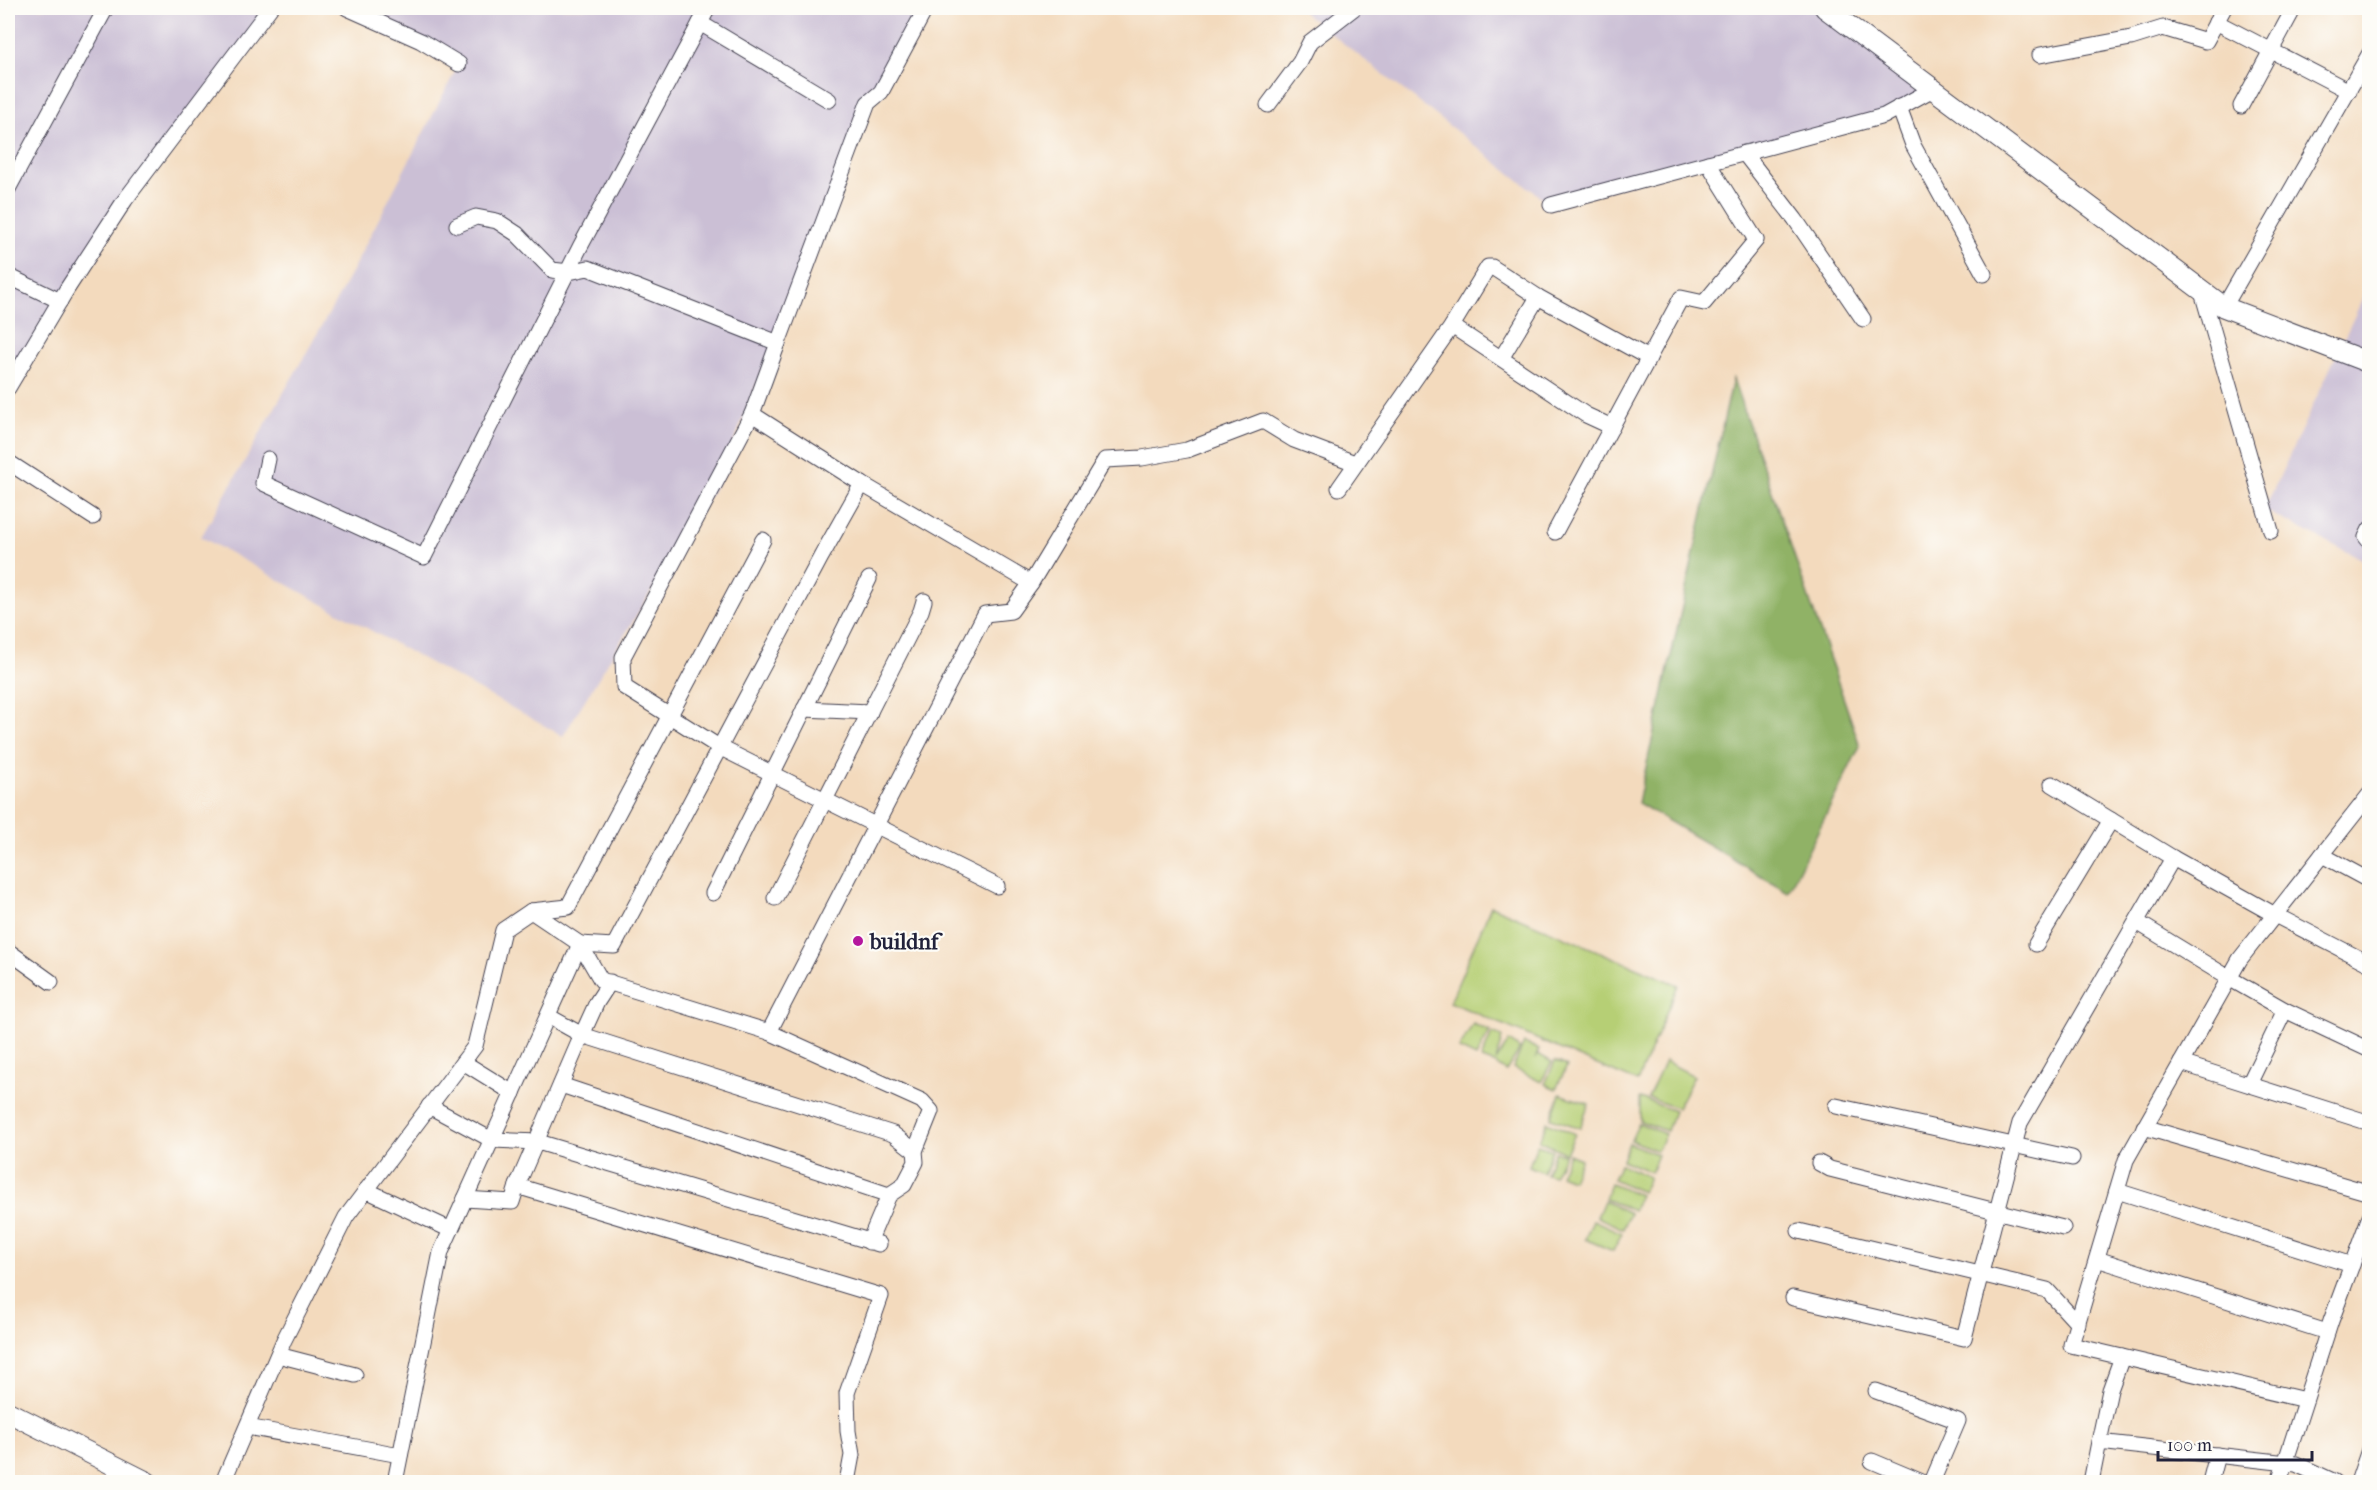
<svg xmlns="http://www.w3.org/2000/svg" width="2377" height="1490" viewBox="0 0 2377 1490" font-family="'IM FELL French Canon',serif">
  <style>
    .industrial { fill: #cbbfd5 }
    .green { fill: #b6cf74; stroke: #6c7858; stroke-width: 1.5 }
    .forest { fill: #90b266; stroke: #596a50; stroke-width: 1.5 }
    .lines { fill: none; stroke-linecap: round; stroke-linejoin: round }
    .minor-casing { stroke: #413e4e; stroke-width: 17 }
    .major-casing { stroke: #413e4e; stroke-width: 22 }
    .minor { stroke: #fff; stroke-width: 15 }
    .major { stroke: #fff; stroke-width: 20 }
    .poi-dot { fill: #b5179e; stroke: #fdfcf7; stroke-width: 2 }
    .labels { text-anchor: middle; stroke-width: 4.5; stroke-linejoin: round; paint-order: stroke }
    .poi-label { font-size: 22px; font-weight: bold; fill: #22223b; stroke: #fdfcf7; text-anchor: start }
  </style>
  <rect width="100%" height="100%" fill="#fdfcf7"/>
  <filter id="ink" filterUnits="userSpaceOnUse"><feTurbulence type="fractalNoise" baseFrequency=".0167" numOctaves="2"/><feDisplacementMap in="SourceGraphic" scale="12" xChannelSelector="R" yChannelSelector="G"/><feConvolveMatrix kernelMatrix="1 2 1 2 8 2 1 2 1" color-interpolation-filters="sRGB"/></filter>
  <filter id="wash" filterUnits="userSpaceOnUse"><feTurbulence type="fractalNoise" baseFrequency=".008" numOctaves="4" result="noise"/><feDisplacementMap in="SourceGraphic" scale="24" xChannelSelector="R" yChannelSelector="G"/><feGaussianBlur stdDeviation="1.35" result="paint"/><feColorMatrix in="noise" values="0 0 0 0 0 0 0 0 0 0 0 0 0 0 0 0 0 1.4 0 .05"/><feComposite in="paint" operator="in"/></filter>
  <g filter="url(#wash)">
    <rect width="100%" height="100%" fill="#f3dabd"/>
    <!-- industrial -->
    <g class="industrial">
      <polygon points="8,8 271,8 60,301 8,388"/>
      <polygon points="347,8 926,8 868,103 718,482 563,736 201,537 340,294 459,64"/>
      <polygon points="1298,8 1825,8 1933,89 1884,116 1551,205"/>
      <polygon points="2369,285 2369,563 2264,510"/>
    </g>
    <!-- green -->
    <g class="green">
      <polygon points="1491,906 1678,985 1637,1082 1450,1002"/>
      <polygon points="1473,1024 1490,1031 1476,1057 1459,1049"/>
      <polygon points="1492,1033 1502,1037 1496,1061 1509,1041 1520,1049 1506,1071 1494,1063 1481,1059"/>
      <polygon points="1524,1043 1539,1049 1535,1059 1538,1054 1552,1062 1541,1082 1513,1068"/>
      <polygon points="1555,1061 1567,1066 1556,1089 1545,1084"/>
      <polygon points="1665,1061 1694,1076 1677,1108 1648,1098"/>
      <polygon points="1560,1094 1589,1104 1580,1128 1551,1118"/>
      <polygon points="1640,1098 1674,1111 1667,1131 1640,1121"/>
      <polygon points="1547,1122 1575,1134 1566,1153 1539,1141"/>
      <polygon points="1639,1123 1665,1134 1657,1151 1631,1140"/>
      <polygon points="1629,1143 1658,1155 1651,1172 1622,1160"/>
      <polygon points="1537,1145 1552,1150 1543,1172 1529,1166"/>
      <polygon points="1555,1152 1565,1154 1554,1176 1546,1174"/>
      <polygon points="1569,1154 1581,1159 1572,1180 1560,1175"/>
      <polygon points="1620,1164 1649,1177 1642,1192 1613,1179"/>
      <polygon points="1611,1183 1640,1195 1633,1210 1605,1199"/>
      <polygon points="1604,1201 1630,1213 1623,1229 1597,1217"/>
      <polygon points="1593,1220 1622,1233 1613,1251 1585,1239"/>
    </g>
    <!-- forest -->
    <polygon class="forest" points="1733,379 1860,746 1788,892 1638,803"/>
  </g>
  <g filter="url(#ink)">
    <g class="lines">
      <defs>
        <g id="minor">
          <polyline points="347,8 421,41 459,64"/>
          <polyline points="2216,22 2349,91"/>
          <polyline points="700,23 829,100"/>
          <polyline points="2040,55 2131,38 2163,28 2206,41 2224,8"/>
          <polyline points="1268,105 1300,62 1310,42 1354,8"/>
          <polyline points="2241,106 2294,8"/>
          <polyline points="1899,107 1913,145 1984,274"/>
          <polyline points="1744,153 1795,219 1863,319"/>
          <polyline points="8,189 106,8"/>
          <polyline points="1551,205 1884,116 1933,89"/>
          <polyline points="457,225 476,217 497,221 517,234 552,270 569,272 588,268 778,343 752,414 623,657 624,687 719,747 997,886"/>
          <polyline points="8,276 60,301"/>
          <polyline points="2202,292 2271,531"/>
          <polyline points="2224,307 2370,53"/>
          <polyline points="1452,326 1586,415 1612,427"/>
          <polyline points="778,343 868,103 881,92 926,8"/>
          <polyline points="1502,357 1538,297"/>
          <polyline points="8,388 67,289 125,200 270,8"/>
          <polyline points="752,414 862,484 1031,583"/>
          <polyline points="268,459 263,483 424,557 580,247 708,8"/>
          <polyline points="8,462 93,517"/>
          <polyline points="1339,488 1452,326 1488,267 1492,267 1538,297 1649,358"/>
          <polyline points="2370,529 2366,537 2370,542"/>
          <polyline points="1555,532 1681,298 1704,303 1756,240 1708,163"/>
          <polyline points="804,709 870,712"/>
          <polyline points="2052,784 2173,858"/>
          <polyline points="2322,855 2370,881"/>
          <polyline points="713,893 869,579"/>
          <polyline points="775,898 921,611 924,601"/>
          <polyline points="531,911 580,944 601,980 769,1032 985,614 1011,611 1031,583 1105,460 1142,458 1187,450 1263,421 1294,440 1355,463"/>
          <polyline points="2137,922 2229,978 2285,1010 2370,1050"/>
          <polyline points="2036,944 2111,820"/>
          <polyline points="8,951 51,982"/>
          <polyline points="548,1016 582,1035 597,1002 610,982"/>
          <polyline points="769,1032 922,1101 931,1111 915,1151 916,1162 904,1185 889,1195 869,1242"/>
          <polyline points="463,1062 513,1093"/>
          <polyline points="2181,1063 2370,1123"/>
          <polyline points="2249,1084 2285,1010"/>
          <polyline points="561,1085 889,1195"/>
          <polyline points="429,1106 492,1140 538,1142 879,1244"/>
          <polyline points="1836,1106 2072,1158"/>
          <polyline points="2144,1127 2370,1193"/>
          <polyline points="1819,1163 1830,1169 2063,1228"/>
          <polyline points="517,1186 582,1035 893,1134 915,1151"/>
          <polyline points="366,1190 451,1230"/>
          <polyline points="2117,1191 2352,1265"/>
          <polyline points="465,1199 512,1202 517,1186 881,1296 847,1393 848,1431 852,1455 847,1482"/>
          <polyline points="1799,1231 2047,1290 2078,1324"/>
          <polyline points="2097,1259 2327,1332"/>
          <polyline points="1793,1298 1964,1338 2020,1123 2173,858 2275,915 2370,964"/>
          <polyline points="278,1355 355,1375"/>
          <polyline points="1876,1391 1958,1421 1932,1482"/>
          <polyline points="2305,1400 2071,1345 2126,1160 2240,959 2370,794"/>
          <polyline points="247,1427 400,1455"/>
          <polyline points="2099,1442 2110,1390 2122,1357"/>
          <polyline points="1872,1461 1922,1482"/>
          <polyline points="223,1482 284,1340 346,1217 475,1046 503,930 531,911 568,907 763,540"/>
          <polyline points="395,1482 441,1252 580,944 614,946 821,557 862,484"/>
          <polyline points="2091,1482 2099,1442 2296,1464 2335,1482"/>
          <polyline points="2210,1482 2217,1455"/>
          <polyline points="2279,1482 2331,1321 2370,1216"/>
          <polyline points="2358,1482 2370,1447"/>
        </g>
        <g id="major">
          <polyline points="1825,8 2224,307 2370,363"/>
          <polyline points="8,1412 147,1482"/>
        </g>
      </defs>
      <!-- minor casing -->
      <use href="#minor" class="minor-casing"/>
      <!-- major casing -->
      <use href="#major" class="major-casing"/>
      <!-- minor -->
      <use href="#minor" class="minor"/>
      <!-- major -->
      <use href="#major" class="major"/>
    </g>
  </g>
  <!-- markers -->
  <circle class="poi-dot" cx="858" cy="941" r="6"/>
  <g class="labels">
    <!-- poi labels -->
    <g class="poi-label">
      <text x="870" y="949">buildnf</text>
    </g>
  </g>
  <!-- margin -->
  <rect width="2377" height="1490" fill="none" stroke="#fdfcf7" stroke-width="30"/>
  <!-- scale -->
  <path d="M2158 1451v9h154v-9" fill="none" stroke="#22223b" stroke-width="3"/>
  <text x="2167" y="1451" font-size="18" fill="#22223b" stroke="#fdfcf7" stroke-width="4.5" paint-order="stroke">100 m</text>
</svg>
